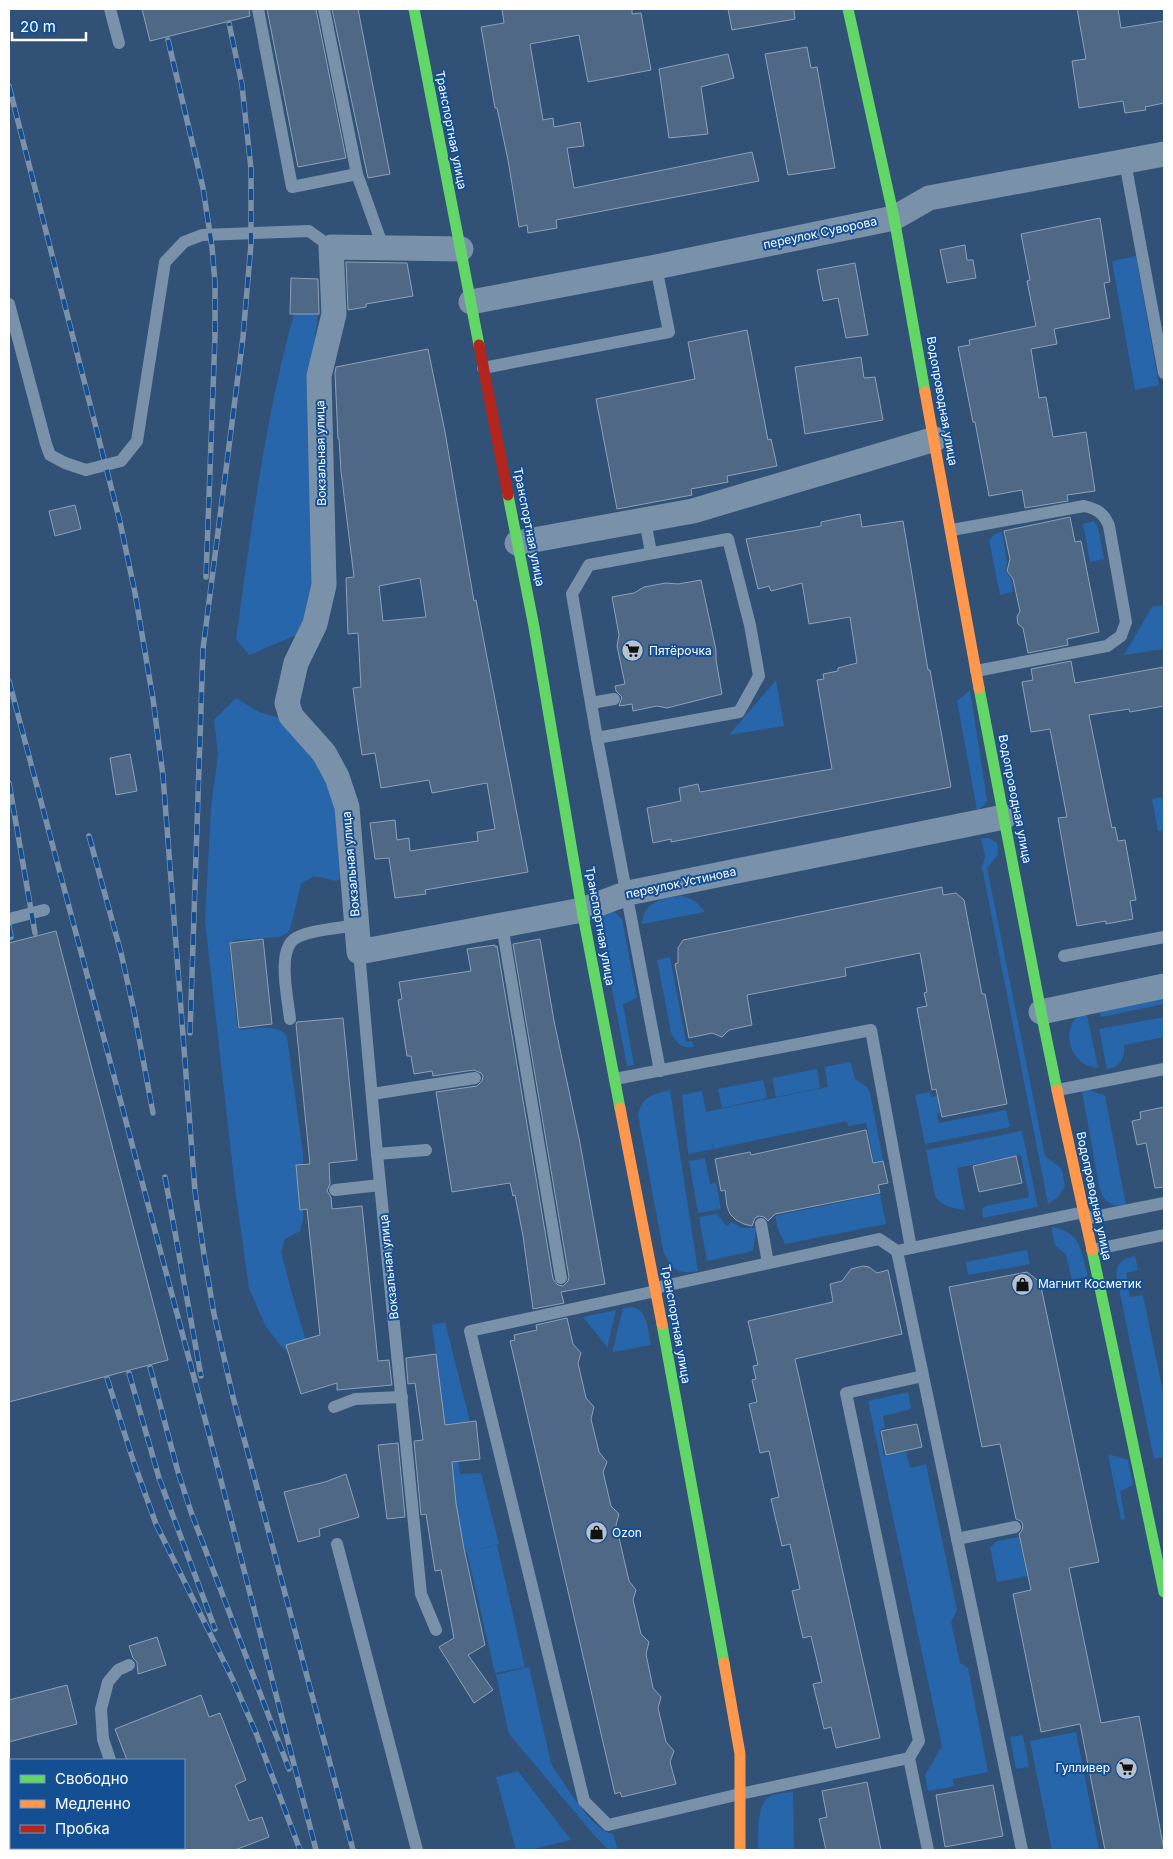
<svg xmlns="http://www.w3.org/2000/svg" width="1173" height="1859" viewBox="0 0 1173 1859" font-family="Inter,sans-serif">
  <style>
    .green { fill: #2766ab }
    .building { fill: #4e6886; stroke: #8ea1b7; fill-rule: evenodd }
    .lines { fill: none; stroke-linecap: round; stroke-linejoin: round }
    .lane { stroke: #7a91aa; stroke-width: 12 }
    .street { stroke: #7a91aa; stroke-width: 25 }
    .fast { stroke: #63d668; stroke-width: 11 }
    .slow { stroke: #ff974d; stroke-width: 11 }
    .jam { stroke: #b3261e; stroke-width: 11 }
    .rail-casing { stroke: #7b91a9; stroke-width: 5.5 }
    .rail { stroke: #144f94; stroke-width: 4; stroke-dasharray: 11; stroke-linecap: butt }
    .labels { text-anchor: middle; stroke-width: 4; stroke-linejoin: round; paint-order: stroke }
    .street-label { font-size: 12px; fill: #fff; stroke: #144f94 }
    .poi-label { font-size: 12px; fill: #fff; stroke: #144f94; text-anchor: start }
  </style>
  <rect width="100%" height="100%" fill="#315177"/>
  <!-- green -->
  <g class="green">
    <polygon points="1136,256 1159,385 1135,390 1112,261"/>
    <path d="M297,304L319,306L314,345L318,585L299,634L249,655L236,639C252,527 265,413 297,304Z"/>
    <polygon points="1094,521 1098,528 1104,559 1090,562 1083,524"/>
    <polygon points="1002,532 1007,563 1005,571 1011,579 1013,592 1000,595 989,540 995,534"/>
    <polygon points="1164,605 1164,649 1124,655 1152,607"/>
    <polygon points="776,680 784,726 729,735"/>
    <polygon points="970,690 987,800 984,806 977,810 957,701"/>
    <path d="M236,698L259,712L300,724L324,774L340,820L343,878L336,881L314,876L301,884L291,926L288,933L278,937L235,940L229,944L237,1025L239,1030C252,1029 280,1023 287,1037L303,1154V1220L300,1231L285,1239L281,1252L294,1301L306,1341L297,1361L281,1346L266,1327L249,1288L235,1188L205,921L211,808L218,754L214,720Z"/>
    <polygon points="1164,797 1164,830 1158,831 1152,799"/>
    <polygon points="981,838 989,838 997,843 998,855 987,868 1045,1156 1062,1169 1065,1187 1058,1197 1048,1204 982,867 985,857"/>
    <path d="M680,896C692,897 698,903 705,912L642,924C644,901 661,899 680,896Z"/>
    <polygon points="613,911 622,919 637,998 623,1004 634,1065 627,1066 599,923 602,915"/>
    <path d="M670,957L686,1042L692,1041L694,1047C682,1049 675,1043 671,1032L657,960Z"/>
    <polygon points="1164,996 1164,1004 1101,1017 1099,1010"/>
    <path d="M1086,1010L1098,1068C1093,1067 1087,1066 1083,1063C1071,1056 1066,1036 1072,1024C1075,1018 1081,1014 1086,1010Z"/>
    <path d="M1164,1017V1037L1124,1045C1125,1058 1121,1067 1107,1069L1099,1029Z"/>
    <polygon points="849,1062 851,1063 855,1079 867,1087 870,1093 883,1160 874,1162 866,1123 848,1126 847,1121 714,1149 712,1141 713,1149 688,1154 682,1095 702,1091 706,1112 828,1087 825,1067"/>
    <polygon points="817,1069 820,1088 776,1097 772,1078"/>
    <polygon points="763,1080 767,1098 722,1108 718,1089"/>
    <path d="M670,1090L698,1271C678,1275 670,1269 663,1250L638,1115C642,1096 653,1094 670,1090Z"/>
    <path d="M1089,1090L1105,1096L1126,1205C1110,1206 1108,1205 1100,1191L1082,1091Z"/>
    <polygon points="930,1092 931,1097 938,1096 941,1112 937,1114 939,1123 1006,1110 1010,1127 925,1144 915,1095"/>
    <path d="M1022,1131L1038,1207L983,1218L982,1209L986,1206L1029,1197L1021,1155L957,1168L965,1210C953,1208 943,1207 935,1196L926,1150Z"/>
    <polygon points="705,1158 710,1184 716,1183 721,1209 698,1213 689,1161"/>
    <polygon points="880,1194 886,1224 785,1244 778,1229 775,1216"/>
    <polygon points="717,1214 727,1226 732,1222 741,1228 756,1228 753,1251 707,1261 699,1217"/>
    <path d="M1051,1227C1082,1232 1080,1250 1088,1276L1072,1280L1066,1255L1055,1245Z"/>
    <polygon points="1027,1250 1030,1264 968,1275 966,1262"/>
    <path d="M1135,1256L1138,1270L1126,1273L1130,1297L1143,1295L1164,1397V1457L1154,1459L1116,1274C1117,1261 1124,1259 1135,1256Z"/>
    <path d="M633,1307C648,1310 648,1332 651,1345L613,1352V1349L623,1308Z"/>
    <polygon points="616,1310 608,1344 608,1348 583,1317"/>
    <polygon points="445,1322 470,1422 454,1424 460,1474 481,1473 499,1544 467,1552 497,1545 525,1667 495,1673 467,1552 465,1552 464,1548 456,1502 452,1462 450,1462 432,1325"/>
    <polygon points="908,1392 911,1409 883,1416 885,1428 879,1430 884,1456 906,1452 910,1468 926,1464 957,1610 951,1622 960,1663 968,1668 988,1772 953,1779 954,1786 928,1791 925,1775 942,1746 868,1401"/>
    <polygon points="1108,1454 1128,1460 1133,1485 1120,1491 1125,1519 1121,1520"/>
    <polygon points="1019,1537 1027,1576 997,1582 990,1547 997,1541"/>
    <path d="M529,1667L551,1763L554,1769C566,1785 593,1832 613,1834L618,1850H609L594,1835L509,1734L496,1675Z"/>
    <polygon points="1076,1732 1099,1850 1052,1850 1030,1741"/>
    <polygon points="1023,1735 1029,1767 1016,1769 1010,1737"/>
    <polygon points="518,1771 571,1840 529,1850 516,1850 496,1777"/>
    <path d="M793,1792L794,1850H758C759,1835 755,1801 773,1795C779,1793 786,1793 793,1792Z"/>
  </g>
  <!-- building -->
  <g class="building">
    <polygon points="142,9 249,9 250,16 150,41"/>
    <polygon points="267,9 316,9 346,158 298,167"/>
    <polygon points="332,9 358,9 390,174 368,178"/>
    <polygon points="502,9 632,9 632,14 641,13 651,70 588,82 579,35 530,44 543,120 553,118 554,127 580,122 584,146 567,148 574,188 752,152 759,181 556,220 557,228 528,233 527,225 519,227 508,160 497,108 495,108 481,27 504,23"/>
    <polygon points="728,9 794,9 795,19 732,30"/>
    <polygon points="1077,9 1118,9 1121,28 1164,21 1164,103 1145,107 1146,110 1125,113 1123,101 1079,108 1072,61 1086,59"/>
    <polygon points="807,47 811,68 817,67 835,168 788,175 765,54"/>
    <polygon points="728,54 734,78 701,87 708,134 669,138 659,69"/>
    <polygon points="1100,218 1110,282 1104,283 1110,318 1054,329 1057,344 1031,349 1039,398 1046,397 1053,437 1086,432 1095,491 1067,495 1068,501 1025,508 1022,490 989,496 975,422 973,422 958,347 970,345 969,340 1036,326 1027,281 1030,280 1021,234"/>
    <polygon points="965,245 967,260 973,260 976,278 947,283 940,250"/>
    <polygon points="346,262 407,263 413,296 366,304 366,307 348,310"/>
    <polygon points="855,263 868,335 846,338 838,298 823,301 817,270"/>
    <polygon points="291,278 318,279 319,314 290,314"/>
    <polygon points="747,330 768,440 771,439 777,466 727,476 728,482 691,489 692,495 617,509 596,399 695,379 688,342"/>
    <path d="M428,349L445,432L474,601L476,600L528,872L425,890L426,894L395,898L389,858L375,859L370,823L395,820L397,840L409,838L410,851L478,841L477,832L495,829L487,783L432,793L429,780L381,788L375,753L362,755L358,727L353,688L361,687L358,633L348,634L346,578L354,577L341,471L339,439H338L335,373L336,367ZM420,578L426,617L383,621L379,586Z"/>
    <polygon points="861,357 864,378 875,377 883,420 805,434 795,367"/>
    <polygon points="75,505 81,529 55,536 49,511"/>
    <polygon points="860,514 862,527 903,521 928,670 930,670 951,787 671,842 671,839 653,843 647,808 681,801 679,788 698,784 700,792 832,769 817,680 824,679 823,674 838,671 838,668 857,663 850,617 809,624 802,583 771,591 769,586 758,589 746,539 821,526 821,522"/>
    <polygon points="1070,517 1075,542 1081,541 1099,632 1067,639 1068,645 1028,653 1023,628 1018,624 1017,617 1020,611 1013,579 1007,571 1010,559 1004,531"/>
    <polygon points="701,580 716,650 716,660 722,694 667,708 657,706 633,711 632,704 619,706 622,697 616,691 615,686 625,684 617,646 619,635 612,597 634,593 644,587 666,583 678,584"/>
    <polygon points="1071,661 1075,683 1164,667 1164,706 1130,712 1129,709 1089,715 1112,828 1115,827 1118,841 1125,840 1136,900 1130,901 1133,919 1106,924 1106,921 1077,926 1058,818 1067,817 1050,729 1031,732 1022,682 1033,680 1031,669"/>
    <polygon points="130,754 137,791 116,795 110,758"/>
    <polygon points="942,887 943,895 956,893 964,900 982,994 985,994 1007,1104 942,1117 936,1089 932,1090 917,1008 927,1006 924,993 927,992 920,953 845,968 846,976 747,995 752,1025 729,1030 722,1037 712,1033 689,1038 675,964 678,963 678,948 683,940"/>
    <polygon points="56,931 168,1360 9,1402 9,943"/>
    <polygon points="263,939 272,1024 239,1028 230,943"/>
    <polygon points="540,939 554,1021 580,1143 605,1284 561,1292 564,1303 533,1309 523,1236 515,1195 513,1196 510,1183 452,1192 436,1092 477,1086 482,1081 483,1076 481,1073 474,1070 433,1076 432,1071 414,1074 411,1056 407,1056 398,1000 402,999 399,982 471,971 467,949 495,945 495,947 497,946 553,1279 558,1285 563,1286 568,1281 569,1277 513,944"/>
    <polygon points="343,1018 357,1160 329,1163 330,1184 327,1191 331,1197 332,1209 362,1206 378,1361 389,1360 392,1385 337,1390 337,1383 301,1394 286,1345 320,1335 307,1209 300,1210 296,1165 310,1164 296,1024 297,1022"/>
    <polygon points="1164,1107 1164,1187 1155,1188 1146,1143 1137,1145 1132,1121 1141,1119 1140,1112"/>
    <polygon points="866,1130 873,1163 883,1161 888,1183 878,1185 880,1193 775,1214 768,1221 764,1217 759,1216 755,1218 752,1226 744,1224 736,1220 730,1214 727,1206 725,1190 721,1191 715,1159 750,1152 751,1155"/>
    <polygon points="1016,1156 1022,1183 979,1192 973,1166"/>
    <polygon points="863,1266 869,1267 877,1273 888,1270 902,1334 795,1359 880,1738 836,1748 831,1727 824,1729 813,1684 822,1682 811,1636 803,1638 792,1591 800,1589 790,1544 782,1546 771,1499 779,1497 769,1451 760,1453 749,1404 757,1402 752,1380 756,1379 753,1366 758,1365 748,1321 833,1302 830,1284 842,1281 851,1269"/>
    <polygon points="1027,1272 1040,1282 1099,1562 1069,1568 1101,1723 1139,1716 1164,1850 1105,1850 1080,1724 1041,1732 1013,1594 1031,1590 1019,1534 1022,1530 1023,1525 1021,1521 1016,1519 1000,1444 982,1447 949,1287"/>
    <polygon points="567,1318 573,1344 581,1353 578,1363 586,1398 594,1407 591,1419 599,1452 607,1462 603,1472 611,1506 619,1514 616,1525 629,1581 636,1590 633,1600 641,1634 649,1642 646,1654 653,1688 661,1697 658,1708 666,1742 674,1751 670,1762 676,1784 622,1797 620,1792 615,1794 510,1341 515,1340 514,1335 537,1330 536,1325"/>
    <polygon points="436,1354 445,1425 476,1421 480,1459 452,1462 456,1503 464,1549 485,1645 468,1655 493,1690 474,1703 439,1647 454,1638 441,1570 435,1571 426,1514 421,1515 414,1441 423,1440 415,1383 408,1384 406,1358"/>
    <polygon points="917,1424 922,1447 886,1455 881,1431"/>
    <polygon points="398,1443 405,1517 387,1519 378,1445"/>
    <polygon points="346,1474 359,1517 319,1529 320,1536 298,1542 284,1492 325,1482"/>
    <polygon points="157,1637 166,1665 138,1674 137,1662 133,1658 129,1646"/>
    <polygon points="67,1685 77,1724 9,1742 9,1700"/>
    <polygon points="201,1695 209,1717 220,1713 246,1780 235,1785 249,1821 262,1817 269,1837 235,1850 184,1850 184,1760 127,1760 115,1729"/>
    <polygon points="867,1782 881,1850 826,1850 819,1819 827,1817 822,1791"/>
    <polygon points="993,1785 1003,1836 945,1847 936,1795"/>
  </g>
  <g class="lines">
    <!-- lane -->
    <g class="lane">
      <polyline points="110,9 119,43"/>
      <polyline points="258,9 292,187 357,174"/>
      <polyline points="324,9 357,174 383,247"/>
      <polyline points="1125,162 1164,373"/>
      <polyline points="9,304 46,444 50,455 65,463 86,470 121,461 137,441 165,262 184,242 202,235 309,231 331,247"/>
      <polyline points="483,368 669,332 656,267"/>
      <polyline points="645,520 651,553"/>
      <path d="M952,530L1084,506C1097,509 1104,513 1109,526L1126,622L1121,636L1107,646L976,671"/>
      <polygon points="728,539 750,625 759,676 739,712 597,738 572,594 589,565"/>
      <polyline points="591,703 614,699"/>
      <polyline points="597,738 660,1071"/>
      <polyline points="9,919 44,910"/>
      <polyline points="502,925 561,1278"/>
      <polyline points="359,952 377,1154 421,1594 436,1630"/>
      <polyline points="1064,956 1164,937"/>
      <path d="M290,1019C288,999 276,949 296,938C308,930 341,928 357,925"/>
      <polyline points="615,1079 871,1030 911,1248"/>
      <polyline points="1058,1090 1164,1069"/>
      <polyline points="372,1094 475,1078"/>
      <polyline points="377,1154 426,1150"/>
      <polyline points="335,1190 380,1185"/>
      <polyline points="1085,1219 1164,1203"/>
      <polyline points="761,1224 768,1263"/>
      <polyline points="1092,1250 1164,1235"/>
      <polyline points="897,1251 1022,1850"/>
      <polyline points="655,1288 879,1239 897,1251 1084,1212"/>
      <polyline points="656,1291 470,1331 584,1801 608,1825 740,1794 909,1758"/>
      <polyline points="923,1376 846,1393 919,1741 909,1758 928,1850"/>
      <polyline points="334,1407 355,1399 402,1397"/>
      <polyline points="957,1539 1015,1527"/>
      <polyline points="337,1544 417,1850"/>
      <polyline points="110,1760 103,1739 101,1709 108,1682 118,1670 129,1665"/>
      <polyline points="93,1848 94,1850"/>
    </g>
    <!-- street -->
    <g class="street">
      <polyline points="461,249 331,247 334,314 319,376 324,585 315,624 296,663 287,703 291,716 324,753 337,777 347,807 359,952 582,910 628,893 1004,817"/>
      <polyline points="471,302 656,267 894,218 929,198 1164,154"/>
      <polyline points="517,543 693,511 935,439"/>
      <polyline points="1041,1012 1164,986"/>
    </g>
    <!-- fast -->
    <g class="fast">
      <polyline points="414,9 479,345"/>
      <polyline points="848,9 894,218 925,392"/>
      <polyline points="508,495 534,627 582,910 620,1108"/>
      <polyline points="979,688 1041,1012 1057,1090"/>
      <polyline points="1092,1250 1164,1592"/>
      <polyline points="662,1324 724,1663"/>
    </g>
    <!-- slow -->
    <g class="slow">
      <polyline points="925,392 979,688"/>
      <polyline points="1057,1090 1092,1250"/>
      <polyline points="620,1108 662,1324"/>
      <polyline points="724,1663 740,1754 740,1850"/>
    </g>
    <!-- jam -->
    <polyline class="jam" points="479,345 508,495"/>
    <defs>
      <g id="rail">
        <polyline points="168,40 203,188 212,247 215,283 215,336 206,577"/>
        <polyline points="9,86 120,522 135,593 153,699 163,776 195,1191 204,1255 214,1314 233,1397 353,1850"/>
        <polyline points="9,681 209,1434 316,1850"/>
        <polyline points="9,783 35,933"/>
        <polyline points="89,836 121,953 134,1011 153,1113"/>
        <polyline points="9,926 11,937"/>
        <polyline points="190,1033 203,649 243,337 251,244 251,169 246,123 242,85 229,23"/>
        <polyline points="165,1177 201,1376"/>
        <polyline points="150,1367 178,1472 191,1512 289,1769"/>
        <polyline points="129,1373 159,1478 215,1629"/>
        <polyline points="107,1378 133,1460 156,1524 232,1678 256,1733 300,1850"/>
      </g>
    </defs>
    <!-- rail casing -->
    <use href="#rail" class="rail-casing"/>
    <!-- rail -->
    <use href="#rail" class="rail"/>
  </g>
  <!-- icons -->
  <defs>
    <symbol id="supermarket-disc" viewBox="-11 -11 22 22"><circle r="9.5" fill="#b7c2cf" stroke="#144f94"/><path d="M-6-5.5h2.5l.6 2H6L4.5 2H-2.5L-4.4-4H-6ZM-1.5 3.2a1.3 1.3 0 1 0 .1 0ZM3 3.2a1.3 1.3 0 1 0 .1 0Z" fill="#111"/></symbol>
    <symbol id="shop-disc" viewBox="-11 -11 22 22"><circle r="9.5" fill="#b7c2cf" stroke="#144f94"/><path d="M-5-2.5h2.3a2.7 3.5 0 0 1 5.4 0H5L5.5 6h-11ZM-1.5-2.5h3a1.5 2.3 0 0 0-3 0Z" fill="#111"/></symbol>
  </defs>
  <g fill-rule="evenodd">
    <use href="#supermarket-disc" x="620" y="638" width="25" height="25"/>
    <use href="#shop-disc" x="1010" y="1272" width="25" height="25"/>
    <use href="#shop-disc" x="584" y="1520" width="25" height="25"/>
    <use href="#supermarket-disc" x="1114" y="1756" width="25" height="25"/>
  </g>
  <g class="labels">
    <!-- street labels -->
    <g class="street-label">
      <text transform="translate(451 130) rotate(79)" y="4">Транспортная улица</text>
      <text transform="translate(820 233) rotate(-12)" y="4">переулок Суворова</text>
      <text transform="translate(942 401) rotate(80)" y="4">Водопроводная улица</text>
      <text transform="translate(321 453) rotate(-91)" y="4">Вокзальная улица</text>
      <text transform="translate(529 527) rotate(79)" y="4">Транспортная улица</text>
      <text transform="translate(1015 799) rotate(79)" y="4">Водопроводная улица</text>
      <text transform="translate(351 864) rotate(-95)" y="4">Вокзальная улица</text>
      <text transform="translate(681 883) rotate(-12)" y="4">переулок Устинова</text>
      <text transform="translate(600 926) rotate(80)" y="4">Транспортная улица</text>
      <text transform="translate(1094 1196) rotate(78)" y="4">Водопроводная улица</text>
      <text transform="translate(389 1267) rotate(-96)" y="4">Вокзальная улица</text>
      <text transform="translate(676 1324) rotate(80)" y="4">Транспортная улица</text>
    </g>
    <!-- poi labels -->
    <g class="poi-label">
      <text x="649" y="655">Пятёрочка</text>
      <text x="1038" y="1288">Магнит Косметик</text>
      <text x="612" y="1537">Ozon</text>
      <text x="1110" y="1772" text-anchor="end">Гулливер</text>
    </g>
  </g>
  <!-- border -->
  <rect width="1173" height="1859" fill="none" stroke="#ffffff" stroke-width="20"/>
  <!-- legend -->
  <rect x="10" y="1759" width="175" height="90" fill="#144f94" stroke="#7295bf"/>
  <rect x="20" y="1775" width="25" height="8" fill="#63d668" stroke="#7295bf"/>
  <text x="55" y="1784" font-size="15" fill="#ffffff">Свободно</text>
  <rect x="20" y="1800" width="25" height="8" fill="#ff974d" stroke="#7295bf"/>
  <text x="55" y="1809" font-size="15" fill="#ffffff">Медленно</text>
  <rect x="20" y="1825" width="25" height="8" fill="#b3261e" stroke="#7295bf"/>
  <text x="55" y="1834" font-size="15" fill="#ffffff">Пробка</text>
  <!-- scale -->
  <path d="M12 32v8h74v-8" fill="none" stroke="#ffffff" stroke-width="2.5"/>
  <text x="20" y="32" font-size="15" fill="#ffffff" stroke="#144f94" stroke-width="4" paint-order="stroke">20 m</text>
</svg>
